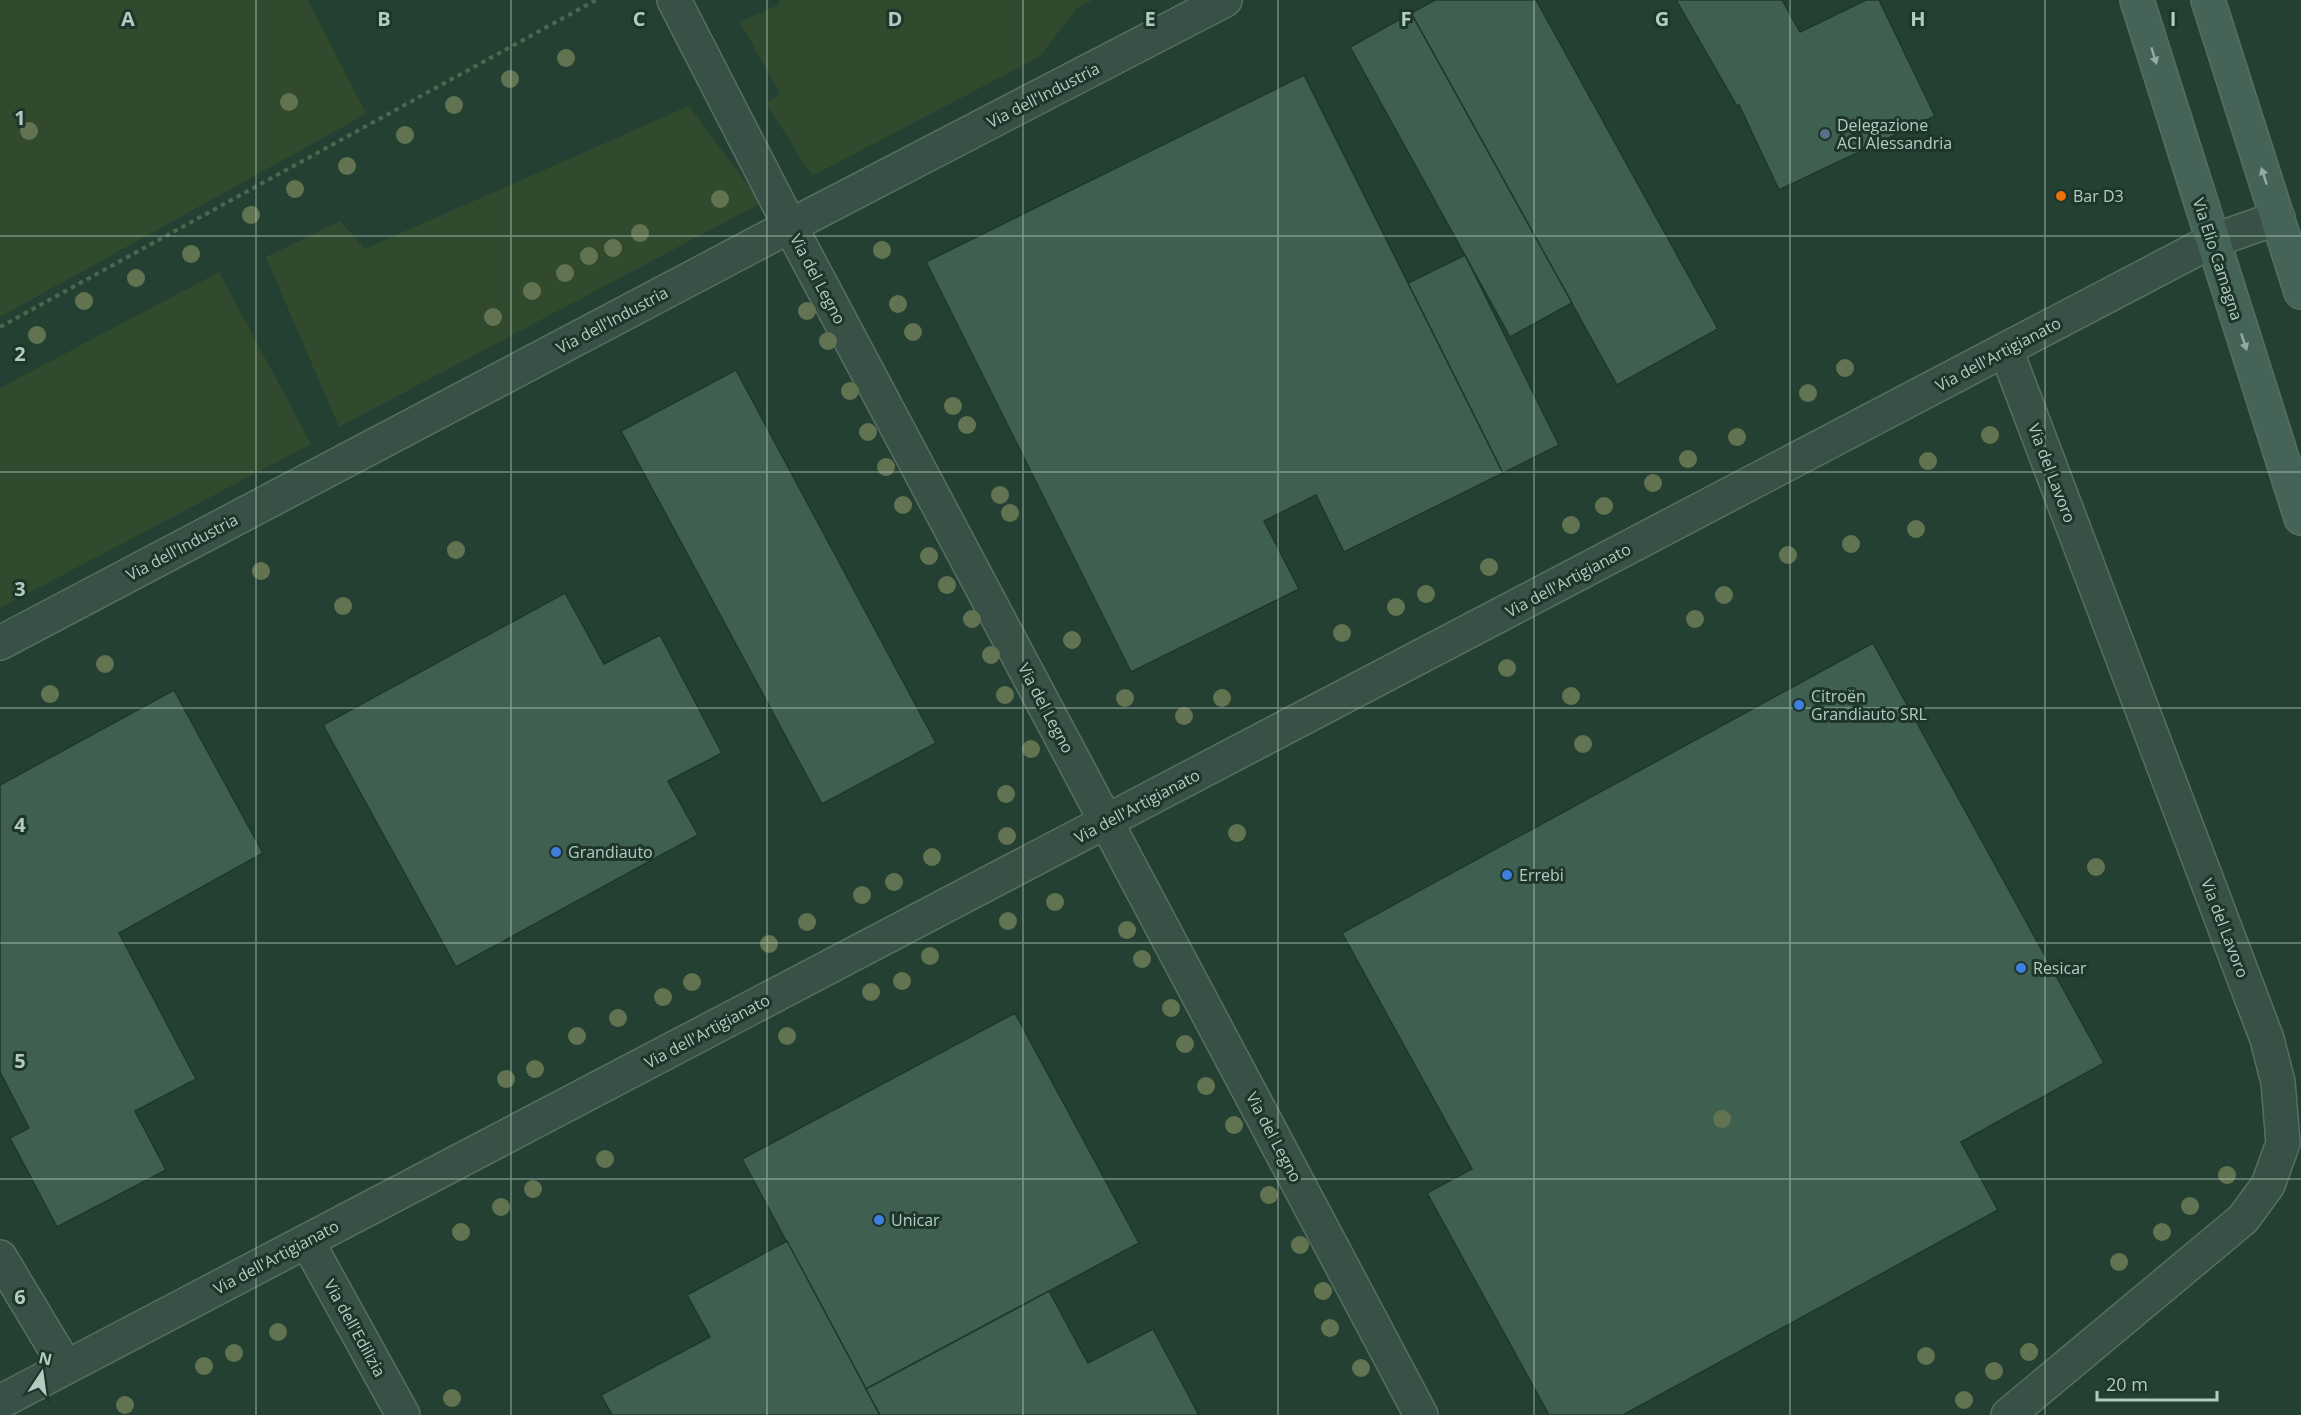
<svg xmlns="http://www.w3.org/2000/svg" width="2301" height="1415" viewBox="0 0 2301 1415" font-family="'Open Sans',sans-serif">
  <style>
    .green { fill: #314a2e }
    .building { fill: #3f5f51; stroke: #1f372c; stroke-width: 1.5 }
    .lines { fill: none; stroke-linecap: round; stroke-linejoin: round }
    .street-casing { stroke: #566e63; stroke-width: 36 }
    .secondary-casing { stroke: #566e63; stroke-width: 36 }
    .path { stroke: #4d674f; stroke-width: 4; stroke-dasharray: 4.5 4.5; stroke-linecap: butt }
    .street { stroke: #385045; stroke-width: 33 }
    .secondary { stroke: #466357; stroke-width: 33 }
    .tree { fill: #627351 }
    .oneway { fill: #93aca1 }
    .grid { fill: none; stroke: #b4cbc1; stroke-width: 1.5; stroke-opacity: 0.55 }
    .service-dot { fill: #5c6f8a; stroke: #1d352a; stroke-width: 2 }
    .food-dot { fill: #e8710a; stroke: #1d352a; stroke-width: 2 }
    .shop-dot { fill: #3f7fe0; stroke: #1d352a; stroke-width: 2 }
    .labels { text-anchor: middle; stroke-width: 6; stroke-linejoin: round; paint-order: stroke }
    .street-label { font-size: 16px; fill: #b4cbc1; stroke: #1d352a }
    .poi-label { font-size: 16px; fill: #b4cbc1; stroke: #1d352a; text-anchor: start }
    .grid-label { font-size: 20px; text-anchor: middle; font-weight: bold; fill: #b4cbc1; stroke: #1d352a; stroke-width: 6; stroke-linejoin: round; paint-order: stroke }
  </style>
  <rect width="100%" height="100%" fill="#244033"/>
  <!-- green -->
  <g class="green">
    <polygon points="0,0 308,0 366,114 0,317"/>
    <polygon points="780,0 1093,0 1077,8 1039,57 812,176 766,103 780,94 740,22 778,5"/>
    <polygon points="689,106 761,203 339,427 266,257 340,221 365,249"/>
    <polygon points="219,272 311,444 0,608 0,388"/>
  </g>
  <!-- building -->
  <g class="building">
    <polygon points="1435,0 1536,0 1718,329 1617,385 1411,13"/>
    <polygon points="1676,0 1782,0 1800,32 1866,0 1879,0 1935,116 1779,190 1739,105 1737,106"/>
    <polygon points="1411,13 1572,303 1510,337 1350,47"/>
    <polygon points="1304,75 1503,473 1344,552 1316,495 1264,521 1299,589 1131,672 926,262"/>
    <polygon points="1465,255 1559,445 1503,473 1408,283"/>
    <polygon points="736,370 936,743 822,804 621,431"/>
    <polygon points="565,593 604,664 660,635 722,753 668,781 698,835 456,967 323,725"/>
    <polygon points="1873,643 2104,1063 1961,1142 1998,1210 1623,1415 1549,1415 1427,1193 1472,1169 1342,933"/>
    <polygon points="174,690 263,853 119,933 196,1079 135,1111 166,1170 57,1227 10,1138 29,1128 0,1072 0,785"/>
    <polygon points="1015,1013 1139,1243 866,1389 742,1159"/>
    <polygon points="787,1241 880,1415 612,1415 601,1395 710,1337 687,1295"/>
    <polygon points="1049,1291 1088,1363 1153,1329 1199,1415 880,1415 866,1389"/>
  </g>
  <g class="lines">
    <defs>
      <g id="street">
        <polyline points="674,0 790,226 1421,1415"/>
        <polyline points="2006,350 2267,1039 2278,1082 2283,1143 2268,1185 2243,1219 2008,1415"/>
        <polyline points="0,643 790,226 1225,0"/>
        <polyline points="307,1241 403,1415"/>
        <polyline points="0,1257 66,1367"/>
        <polyline points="0,1402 2212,241 2278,218"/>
      </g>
      <g id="secondary">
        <polyline points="2137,0 2301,518"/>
        <polyline points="2208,0 2301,292"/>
      </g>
    </defs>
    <!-- street casing -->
    <use href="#street" class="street-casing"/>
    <!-- secondary casing -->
    <use href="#secondary" class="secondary-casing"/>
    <!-- path -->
    <polyline class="path" points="0,327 596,0"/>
    <!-- street -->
    <use href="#street" class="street"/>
    <!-- secondary -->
    <use href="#secondary" class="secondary"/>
  </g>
  <!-- trees -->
  <g class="tree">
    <circle cx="566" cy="58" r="9"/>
    <circle cx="510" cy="79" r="9"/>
    <circle cx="289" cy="102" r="9"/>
    <circle cx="454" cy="105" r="9"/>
    <circle cx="29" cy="131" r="9"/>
    <circle cx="405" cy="135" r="9"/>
    <circle cx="347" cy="166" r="9"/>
    <circle cx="295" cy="189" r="9"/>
    <circle cx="720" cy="199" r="9"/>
    <circle cx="251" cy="215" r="9"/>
    <circle cx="640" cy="233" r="9"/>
    <circle cx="613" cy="248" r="9"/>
    <circle cx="882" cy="250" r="9"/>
    <circle cx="191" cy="254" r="9"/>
    <circle cx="589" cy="256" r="9"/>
    <circle cx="565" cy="273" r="9"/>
    <circle cx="136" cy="278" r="9"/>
    <circle cx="532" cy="291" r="9"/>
    <circle cx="84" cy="301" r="9"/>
    <circle cx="898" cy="304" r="9"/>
    <circle cx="807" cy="311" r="9"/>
    <circle cx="493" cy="317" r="9"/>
    <circle cx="913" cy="332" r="9"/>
    <circle cx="37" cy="335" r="9"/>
    <circle cx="828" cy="341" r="9"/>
    <circle cx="1845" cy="368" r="9"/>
    <circle cx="850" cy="391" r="9"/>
    <circle cx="1808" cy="393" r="9"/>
    <circle cx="953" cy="406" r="9"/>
    <circle cx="967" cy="425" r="9"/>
    <circle cx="868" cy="432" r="9"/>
    <circle cx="1990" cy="435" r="9"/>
    <circle cx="1737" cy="437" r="9"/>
    <circle cx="1688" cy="459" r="9"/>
    <circle cx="1928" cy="461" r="9"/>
    <circle cx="886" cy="467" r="9"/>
    <circle cx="1653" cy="483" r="9"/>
    <circle cx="1000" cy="495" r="9"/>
    <circle cx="903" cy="505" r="9"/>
    <circle cx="1604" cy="506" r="9"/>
    <circle cx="1010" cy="513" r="9"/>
    <circle cx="1571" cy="525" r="9"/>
    <circle cx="1916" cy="529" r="9"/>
    <circle cx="1851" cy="544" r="9"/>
    <circle cx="456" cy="550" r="9"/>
    <circle cx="1788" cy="555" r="9"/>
    <circle cx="929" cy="556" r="9"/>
    <circle cx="1489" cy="567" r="9"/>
    <circle cx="261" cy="571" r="9"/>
    <circle cx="947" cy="585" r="9"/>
    <circle cx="1426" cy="594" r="9"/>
    <circle cx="1724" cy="595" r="9"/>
    <circle cx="343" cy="606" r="9"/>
    <circle cx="1396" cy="607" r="9"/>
    <circle cx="972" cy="619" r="9"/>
    <circle cx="1695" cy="619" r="9"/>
    <circle cx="1342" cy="633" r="9"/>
    <circle cx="1072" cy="640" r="9"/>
    <circle cx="991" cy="655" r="9"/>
    <circle cx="105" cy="664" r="9"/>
    <circle cx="1507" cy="668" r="9"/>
    <circle cx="50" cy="694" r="9"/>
    <circle cx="1005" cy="695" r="9"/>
    <circle cx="1571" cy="696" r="9"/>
    <circle cx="1125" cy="698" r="9"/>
    <circle cx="1222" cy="698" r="9"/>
    <circle cx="1184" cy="716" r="9"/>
    <circle cx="1583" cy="744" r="9"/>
    <circle cx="1031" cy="749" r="9"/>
    <circle cx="1006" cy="794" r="9"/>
    <circle cx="1237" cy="833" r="9"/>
    <circle cx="1007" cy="836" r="9"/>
    <circle cx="932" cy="857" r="9"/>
    <circle cx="2096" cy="867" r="9"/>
    <circle cx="894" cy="882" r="9"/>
    <circle cx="862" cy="895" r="9"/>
    <circle cx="1055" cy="902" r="9"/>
    <circle cx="1008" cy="921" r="9"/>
    <circle cx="807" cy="922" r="9"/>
    <circle cx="1127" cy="930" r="9"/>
    <circle cx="769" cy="944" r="9"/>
    <circle cx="930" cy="956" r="9"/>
    <circle cx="1142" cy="959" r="9"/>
    <circle cx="902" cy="981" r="9"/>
    <circle cx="692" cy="982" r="9"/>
    <circle cx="871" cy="992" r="9"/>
    <circle cx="663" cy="997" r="9"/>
    <circle cx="1171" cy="1008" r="9"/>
    <circle cx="618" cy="1018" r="9"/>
    <circle cx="577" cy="1036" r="9"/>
    <circle cx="787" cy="1036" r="9"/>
    <circle cx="1185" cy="1044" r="9"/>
    <circle cx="535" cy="1069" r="9"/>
    <circle cx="506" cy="1079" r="9"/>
    <circle cx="1206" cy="1086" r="9"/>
    <circle cx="1722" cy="1119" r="9"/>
    <circle cx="1234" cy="1125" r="9"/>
    <circle cx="605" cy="1159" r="9"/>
    <circle cx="2227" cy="1175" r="9"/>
    <circle cx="533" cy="1189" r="9"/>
    <circle cx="1269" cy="1195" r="9"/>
    <circle cx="2190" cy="1206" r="9"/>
    <circle cx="501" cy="1207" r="9"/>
    <circle cx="461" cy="1232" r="9"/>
    <circle cx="2162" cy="1232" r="9"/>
    <circle cx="1300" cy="1245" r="9"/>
    <circle cx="2119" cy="1262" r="9"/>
    <circle cx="1323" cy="1291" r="9"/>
    <circle cx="1330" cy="1328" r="9"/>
    <circle cx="278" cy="1332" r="9"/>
    <circle cx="2029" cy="1352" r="9"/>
    <circle cx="234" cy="1353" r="9"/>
    <circle cx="1926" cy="1356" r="9"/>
    <circle cx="204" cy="1366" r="9"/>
    <circle cx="1361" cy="1368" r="9"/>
    <circle cx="1994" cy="1371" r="9"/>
    <circle cx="452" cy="1398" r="9"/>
    <circle cx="1964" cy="1400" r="9"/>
    <circle cx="125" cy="1405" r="9"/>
  </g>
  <!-- one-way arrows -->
  <defs><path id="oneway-solid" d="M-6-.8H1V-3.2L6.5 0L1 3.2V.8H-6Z" transform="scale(1.5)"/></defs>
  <g class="oneway">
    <use href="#oneway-solid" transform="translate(2154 56) rotate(73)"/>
    <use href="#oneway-solid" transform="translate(2264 176) rotate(-108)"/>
    <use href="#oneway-solid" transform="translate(2244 342) rotate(72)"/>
  </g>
  <!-- grid -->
  <path class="grid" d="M256,0V1415M511,0V1415M767,0V1415M1023,0V1415M1278,0V1415M1534,0V1415M1790,0V1415M2045,0V1415M0,236H2301M0,472H2301M0,708H2301M0,943H2301M0,1179H2301"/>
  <!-- markers -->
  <circle class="service-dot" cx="1825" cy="134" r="6"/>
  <circle class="food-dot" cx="2061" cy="196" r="6"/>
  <g class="shop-dot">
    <circle cx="1799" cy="705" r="6"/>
    <circle cx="556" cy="852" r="6"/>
    <circle cx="1507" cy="875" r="6"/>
    <circle cx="2021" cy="968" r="6"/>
    <circle cx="879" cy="1220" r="6"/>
  </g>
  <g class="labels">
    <!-- street labels -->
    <g class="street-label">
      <text transform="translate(1043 95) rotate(-27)" y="6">Via dell'Industria</text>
      <text transform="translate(2218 259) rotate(72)" y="6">Via Elio Camagna</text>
      <text transform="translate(818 279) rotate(62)" y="6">Via del Legno</text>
      <text transform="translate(612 320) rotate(-28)" y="6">Via dell'Industria</text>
      <text transform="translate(1998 354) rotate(-28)" y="6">Via dell'Artigianato</text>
      <text transform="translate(2052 473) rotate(69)" y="6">Via del Lavoro</text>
      <text transform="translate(182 547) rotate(-28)" y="6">Via dell'Industria</text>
      <text transform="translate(1568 580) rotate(-28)" y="6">Via dell'Artigianato</text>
      <text transform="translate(1046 708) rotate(62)" y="6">Via del Legno</text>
      <text transform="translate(1137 806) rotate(-28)" y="6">Via dell'Artigianato</text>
      <text transform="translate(2225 928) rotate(69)" y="6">Via del Lavoro</text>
      <text transform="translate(707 1031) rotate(-28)" y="6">Via dell'Artigianato</text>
      <text transform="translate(1274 1137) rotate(62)" y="6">Via del Legno</text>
      <text transform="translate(276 1257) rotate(-28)" y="6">Via dell'Artigianato</text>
      <text transform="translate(355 1328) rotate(61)" y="6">Via dell'Edilizia</text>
    </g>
    <!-- poi labels -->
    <g class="poi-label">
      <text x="1837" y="131">Delegazione<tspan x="1837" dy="18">ACI Alessandria</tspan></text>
      <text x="2073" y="202">Bar D3</text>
      <text x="1811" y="702">Citroën<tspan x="1811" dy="18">Grandiauto SRL</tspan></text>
      <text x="568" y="858">Grandiauto</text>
      <text x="1519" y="881">Errebi</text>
      <text x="2033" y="974">Resicar</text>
      <text x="891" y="1226">Unicar</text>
    </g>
  </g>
  <g class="grid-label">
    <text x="128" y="26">A</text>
    <text x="384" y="26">B</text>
    <text x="639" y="26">C</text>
    <text x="895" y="26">D</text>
    <text x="1150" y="26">E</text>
    <text x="1406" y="26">F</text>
    <text x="1662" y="26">G</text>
    <text x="1918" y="26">H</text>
    <text x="2173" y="26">I</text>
    <text x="20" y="125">1</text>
    <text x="20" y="361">2</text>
    <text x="20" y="596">3</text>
    <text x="20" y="832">4</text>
    <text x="20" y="1068">5</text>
    <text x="20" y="1304">6</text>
  </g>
  <!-- north arrow -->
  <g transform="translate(42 1373) rotate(13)" stroke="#1d352a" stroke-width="4.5" paint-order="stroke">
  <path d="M0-4.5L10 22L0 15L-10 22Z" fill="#b4cbc1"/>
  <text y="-9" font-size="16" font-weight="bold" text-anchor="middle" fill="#b4cbc1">N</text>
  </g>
  <!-- scale -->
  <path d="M2097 1391v9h120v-9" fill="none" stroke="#b4cbc1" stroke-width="3"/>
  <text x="2106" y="1391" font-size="18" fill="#b4cbc1" stroke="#1d352a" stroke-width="4.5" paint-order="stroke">20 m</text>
</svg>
